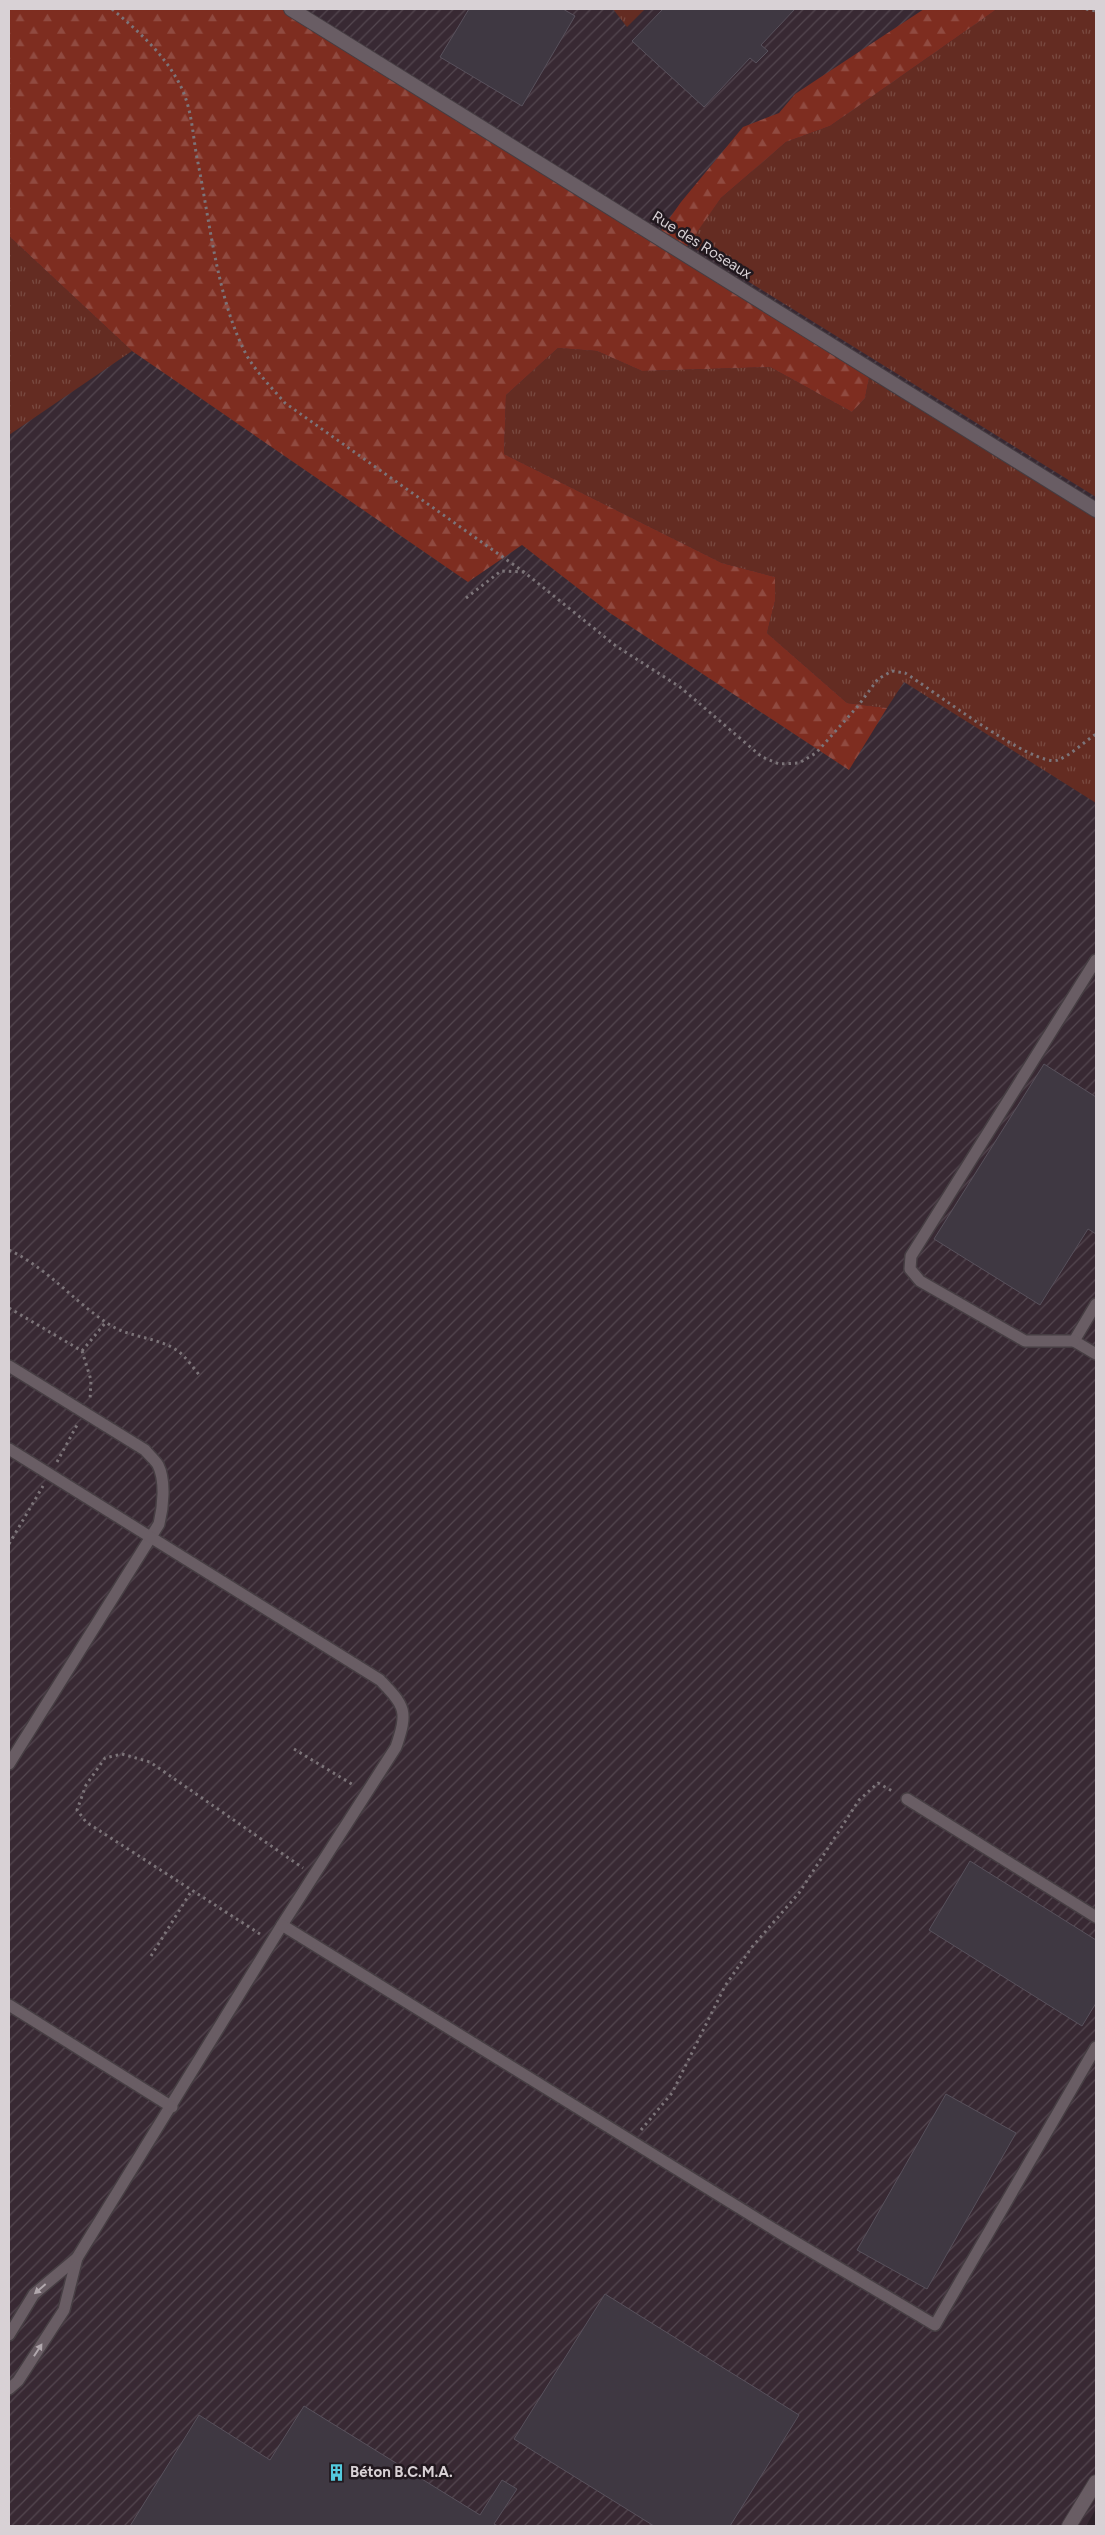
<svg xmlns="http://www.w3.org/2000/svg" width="1105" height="2535" viewBox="0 0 1105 2535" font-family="Figtree,sans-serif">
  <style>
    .industrial { fill: url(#industrial-furrows) }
    .grass { fill: url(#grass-tufts) }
    .forest { fill: url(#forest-firs) }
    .building { fill: #3f3842; stroke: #58515c }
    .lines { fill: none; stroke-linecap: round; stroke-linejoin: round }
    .service-casing { stroke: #463e43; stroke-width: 14 }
    .minor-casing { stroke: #463e43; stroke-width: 16 }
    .tertiary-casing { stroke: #463e43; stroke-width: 16 }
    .path { stroke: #7c7479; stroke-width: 3; stroke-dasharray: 2.5 4; stroke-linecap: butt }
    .service { stroke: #695d64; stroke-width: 11 }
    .minor { stroke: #695d64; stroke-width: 14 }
    .tertiary { stroke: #695d64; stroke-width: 14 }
    .oneway { fill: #b1a8ad }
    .labels { text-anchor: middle; stroke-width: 5; stroke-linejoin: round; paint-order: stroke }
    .street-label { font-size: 15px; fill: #d8d1d5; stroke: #21181e }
    .poi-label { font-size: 15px; font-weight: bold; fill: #d8d1d5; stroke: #21181e; text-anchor: start }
  </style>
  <defs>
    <pattern id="industrial-furrows" width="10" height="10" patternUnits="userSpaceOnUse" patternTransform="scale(1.25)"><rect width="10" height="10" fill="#382933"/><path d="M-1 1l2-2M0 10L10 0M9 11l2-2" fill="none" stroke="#544750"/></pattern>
    <pattern id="grass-tufts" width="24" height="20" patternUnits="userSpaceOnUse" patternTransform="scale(1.25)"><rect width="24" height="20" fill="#642c22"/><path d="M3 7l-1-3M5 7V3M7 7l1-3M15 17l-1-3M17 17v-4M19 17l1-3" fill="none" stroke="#794a41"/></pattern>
    <pattern id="forest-firs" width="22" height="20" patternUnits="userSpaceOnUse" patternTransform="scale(1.25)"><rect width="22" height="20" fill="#7e2d20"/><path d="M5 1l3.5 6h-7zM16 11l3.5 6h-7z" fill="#904a40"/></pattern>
  </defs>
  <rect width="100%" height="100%" fill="#2b2128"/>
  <!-- industrial -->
  <polygon class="industrial" points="9,9 983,9 1096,28 1096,2509 1086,2526 9,2526"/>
  <!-- grass -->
  <g class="grass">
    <polygon points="613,9 645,9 627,27"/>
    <polygon points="997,9 1096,9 1096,497 688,244 721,198 786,142 830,126"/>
    <polygon points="9,236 132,351 9,435"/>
    <polygon points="558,348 597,351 642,371 770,367 852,412 865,398 869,378 1096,519 1096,803 904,682 887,708 847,703 767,633 775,601 775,577 722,563 504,454 506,395"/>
  </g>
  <!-- forest -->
  <polygon class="forest" points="9,9 291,9 657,236 681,202 743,127 779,113 795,94 924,9 997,9 830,126 786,142 721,198 683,252 833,346 869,378 865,398 852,412 770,367 642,371 597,351 558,348 506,395 504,454 722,563 775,577 775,601 767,633 847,703 887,708 849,770 610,613 522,545 468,582 132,351 9,236"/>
  <!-- building -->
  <g class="building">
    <polygon points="469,9 563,9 575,16 522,106 440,57"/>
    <polygon points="663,9 795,9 761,45 768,51 756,63 750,58 704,107 632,41"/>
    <polygon points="1044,1064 1096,1097 1096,1234 1088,1229 1040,1305 934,1239"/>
    <polygon points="970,1861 1096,1940 1096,2003 1082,2026 929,1930"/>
    <polygon points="946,2094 1016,2133 927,2289 857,2250"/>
    <polygon points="605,2294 799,2415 730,2526 654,2526 514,2439"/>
    <polygon points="304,2406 480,2515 502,2480 517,2489 494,2524 498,2526 130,2526 199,2415 270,2460"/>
  </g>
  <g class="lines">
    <defs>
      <g id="service">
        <polyline points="1096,1304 1074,1341 1096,1354"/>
        <polyline points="1074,1341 1025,1341 920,1281 910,1269 911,1256 1096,960"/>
        <path d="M9,1366L145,1450C149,1455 155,1460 158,1465C166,1481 163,1508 159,1524L9,1764"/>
        <path d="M9,1449L380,1680C406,1707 408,1711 396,1747L282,1925L77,2258L34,2294L9,2335"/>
        <polyline points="907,1799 1096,1917"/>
        <polyline points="282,1925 780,2233 935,2325 1096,2047"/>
        <polyline points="9,2005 172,2107"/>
        <polyline points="9,2389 18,2381 64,2310 77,2258"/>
      </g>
      <polyline id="minor" points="1069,2526 1096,2482"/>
      <polyline id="tertiary" points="291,9 1096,510"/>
    </defs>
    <!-- service casing -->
    <use href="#service" class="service-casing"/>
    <!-- minor casing -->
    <use href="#minor" class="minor-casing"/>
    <!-- tertiary casing -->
    <use href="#tertiary" class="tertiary-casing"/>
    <!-- path -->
    <g class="path">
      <path d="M112,9C137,30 162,52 178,81C192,106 192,131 197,158C210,221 217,300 247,356C257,373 272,388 285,403L524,572L616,646L680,687L762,757L779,764L799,763L816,753L858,706L878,679L892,671L905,673C930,688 1035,769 1058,760C1071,755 1084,742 1096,734"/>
      <polyline points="1086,9 1096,11"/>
      <polyline points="466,598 501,571 524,572"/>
      <path d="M9,1250C49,1269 74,1302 110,1325C131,1338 158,1337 178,1351C187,1358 194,1369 201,1377"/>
      <polyline points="9,1308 82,1351 91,1380 90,1400"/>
      <polyline points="82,1351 106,1322"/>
      <polyline points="57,1462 77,1425"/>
      <polyline points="9,1544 43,1486"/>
      <polyline points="294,1749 355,1786"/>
      <polyline points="260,1934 86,1822 77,1810 86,1785 105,1758 122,1754 150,1762 303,1868"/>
      <polyline points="151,1956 192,1890"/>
      <polyline points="641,2130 672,2093 725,1986 752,1947 799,1893 859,1800 878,1783 894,1792"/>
    </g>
    <!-- service -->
    <use href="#service" class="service"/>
    <!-- minor -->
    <use href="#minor" class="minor"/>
    <!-- tertiary -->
    <use href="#tertiary" class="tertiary"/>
  </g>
  <!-- one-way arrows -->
  <defs><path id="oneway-solid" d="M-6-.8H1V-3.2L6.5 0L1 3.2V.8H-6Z" transform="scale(1.25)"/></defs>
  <g class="oneway">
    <use href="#oneway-solid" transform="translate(40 2289) rotate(139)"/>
    <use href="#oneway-solid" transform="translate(38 2350) rotate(-57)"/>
  </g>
  <!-- icons -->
  <defs>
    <symbol id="building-bare" viewBox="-9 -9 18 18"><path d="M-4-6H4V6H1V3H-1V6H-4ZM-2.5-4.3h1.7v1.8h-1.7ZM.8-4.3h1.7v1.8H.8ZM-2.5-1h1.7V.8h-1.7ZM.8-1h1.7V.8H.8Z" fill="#54cade" stroke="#21181e" stroke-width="2.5" paint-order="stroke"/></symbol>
  </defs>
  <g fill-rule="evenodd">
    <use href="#building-bare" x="324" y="2460" width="25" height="25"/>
  </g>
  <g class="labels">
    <!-- street labels -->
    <g class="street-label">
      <text transform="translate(702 245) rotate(32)" y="5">Rue des Roseaux</text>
    </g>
    <!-- poi labels -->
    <g class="poi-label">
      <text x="350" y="2477">Béton B.C.M.A.</text>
    </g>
  </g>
  <!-- border -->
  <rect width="1105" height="2535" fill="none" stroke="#d8d1d5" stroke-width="20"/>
</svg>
